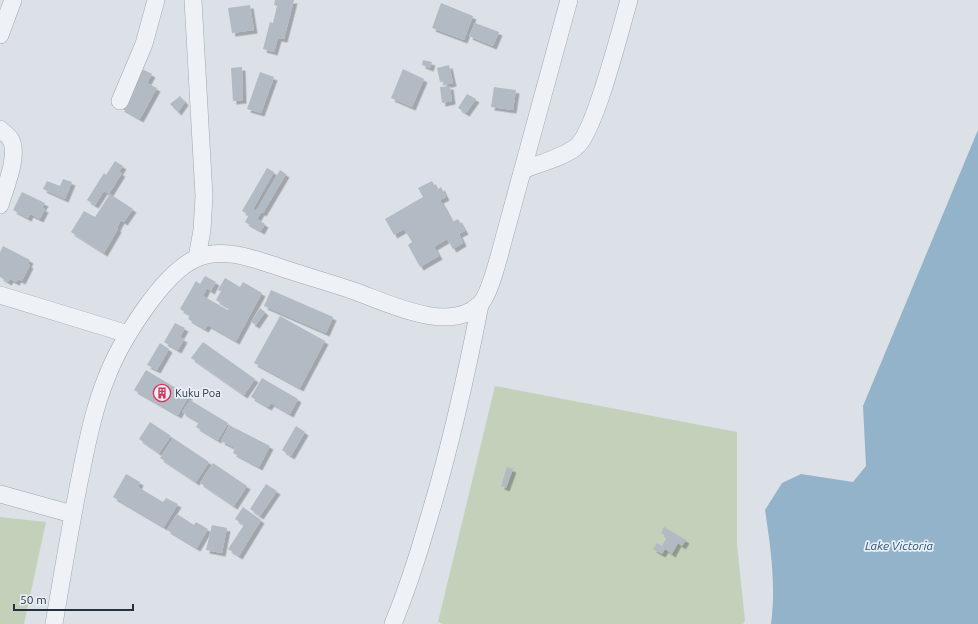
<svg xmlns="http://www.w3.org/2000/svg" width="978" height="624" viewBox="0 0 978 624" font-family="Ubuntu,sans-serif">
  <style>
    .green { fill: #c3d1bb }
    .water { fill: #92b3ca }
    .building { fill: #b2bac4; filter: url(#shadow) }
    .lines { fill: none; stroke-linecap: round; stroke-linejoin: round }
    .minor-casing { stroke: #a0a8b1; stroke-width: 18 }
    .minor { stroke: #eef1f5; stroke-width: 17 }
    .labels { text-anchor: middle; stroke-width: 3.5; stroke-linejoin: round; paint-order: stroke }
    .poi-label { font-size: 11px; fill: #24303e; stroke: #eaeff4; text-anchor: start }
    .water-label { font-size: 12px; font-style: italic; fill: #2b5374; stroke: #eaeff4 }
  </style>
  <defs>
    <filter id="shadow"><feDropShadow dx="3.5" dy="3.5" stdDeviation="0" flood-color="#0004"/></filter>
  </defs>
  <rect width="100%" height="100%" fill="#dbe1e7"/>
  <!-- green -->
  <g class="green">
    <polygon points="495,386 737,432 737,544 745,621 743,624 443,624 438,622"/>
    <polygon points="0,517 46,522 24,624 0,624"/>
  </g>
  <!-- water -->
  <path class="water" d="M978,130V624H771C776,586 771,549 765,510L782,483L801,474L853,482L866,466L863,406Z"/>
  <!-- building -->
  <g class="building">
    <polygon points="275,0 294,0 284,39 278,38 274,52 263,49 270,22 273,23 277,6 274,5"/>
    <polygon points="441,3 473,16 464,40 432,28"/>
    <polygon points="250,5 254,30 232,33 228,8"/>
    <polygon points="475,23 499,32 493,46 469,36"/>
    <polygon points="423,60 432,62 430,68 422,65"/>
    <polygon points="449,65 453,83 444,85 443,81 440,82 437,68"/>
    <polygon points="242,67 243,100 233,101 231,68"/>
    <polygon points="142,69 152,74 147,83 157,88 140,119 121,108"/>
    <polygon points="403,69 424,79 412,107 391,98"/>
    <polygon points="260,72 274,77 261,113 247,109"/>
    <polygon points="450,86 452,101 442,103 440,87"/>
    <polygon points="494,87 516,90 513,110 491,107"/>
    <polygon points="467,94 476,99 466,113 458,108"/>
    <polygon points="180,96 185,102 178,112 170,104"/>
    <polygon points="115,161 123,166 119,172 122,173 109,194 104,191 95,205 87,200 104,173 106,175"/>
    <polygon points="267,168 274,172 253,209 256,211 280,170 286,174 263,213 261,212 257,219 265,224 261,231 245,222 249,215 242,211"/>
    <polygon points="63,179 72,182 65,199 43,189 47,181 60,186"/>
    <polygon points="432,181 437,190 441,187 446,197 440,200 452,222 458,219 465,231 459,234 463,243 453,249 447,239 434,247 439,256 420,267 408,245 412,242 404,229 394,235 385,219 423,197 418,188"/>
    <polygon points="22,192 45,203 42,208 45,209 40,219 30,214 28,218 13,210"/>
    <polygon points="110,194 133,209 124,222 121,220 117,228 118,229 104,253 71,232 84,211 95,217"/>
    <polygon points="3,246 30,260 28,264 30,265 22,281 18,279 16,282 10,279 8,282 0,277 0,252"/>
    <polygon points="205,276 216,282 211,291 207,288 203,296 228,310 229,308 216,300 221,291 218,290 225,278 240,287 243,282 262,293 236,341 208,325 205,329 188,319 190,315 180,309 196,281 200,284"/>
    <polygon points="271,290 333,317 326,333 264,306"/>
    <polygon points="260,308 265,312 256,325 251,322"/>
    <polygon points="280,316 325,341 300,388 254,363"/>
    <polygon points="175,323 185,328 180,337 184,339 178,350 164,342"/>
    <polygon points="203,342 255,379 244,395 191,358"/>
    <polygon points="160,343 169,349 157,370 147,365"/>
    <polygon points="146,370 189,396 178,415 134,390"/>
    <polygon points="262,378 298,399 290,414 271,403 268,407 251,397"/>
    <polygon points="190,400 228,423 218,440 196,427 199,422 182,412"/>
    <polygon points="150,422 171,436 159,453 139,439"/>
    <polygon points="229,425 270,446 259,467 233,453 235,448 221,441"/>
    <polygon points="296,426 305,432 291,456 282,450"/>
    <polygon points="173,438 209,462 196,482 160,458"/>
    <polygon points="213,463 247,486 234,506 200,483"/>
    <polygon points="507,467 513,469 506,488 501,486"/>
    <polygon points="126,474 140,482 138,487 163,502 166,498 178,504 164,527 113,497"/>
    <polygon points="266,484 277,491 260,516 250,509"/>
    <polygon points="243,507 261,520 239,556 228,549 244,525 235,519"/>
    <polygon points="177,514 194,525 196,522 208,529 197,548 167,530"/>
    <polygon points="212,525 227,528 222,553 206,550"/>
    <polygon points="664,527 686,540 682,546 678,543 672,554 665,549 662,554 653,549 657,543 662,546 667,537 661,533"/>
  </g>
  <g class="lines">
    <defs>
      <g id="minor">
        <polyline points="193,0 204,196 202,230 197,258"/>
        <polyline points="0,35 13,0"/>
        <polyline points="120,101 144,44 156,0"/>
        <path d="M0,129C4,133 9,136 11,140C19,156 5,188 0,205"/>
        <path d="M523,170C540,163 562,158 576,147C595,133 621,27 629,0"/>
        <polyline points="0,295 128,334"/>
        <polyline points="0,494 72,514"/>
        <path d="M54,624C63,570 72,516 83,463C89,434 95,406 106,379C119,344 162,273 197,258C222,247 251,258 276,266C302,275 328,282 354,291C386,302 450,335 480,304C491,294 502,244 507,227C528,151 548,76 569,0"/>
        <path d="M393,624C407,590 418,556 428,521C450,449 466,377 480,305"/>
      </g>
    </defs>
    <!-- minor casing -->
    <use href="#minor" class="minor-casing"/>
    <!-- minor -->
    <use href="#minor" class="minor"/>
  </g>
  <!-- icons -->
  <defs>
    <symbol id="building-ring" viewBox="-11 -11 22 22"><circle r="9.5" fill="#eaeff4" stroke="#d8335c" stroke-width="1.5"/><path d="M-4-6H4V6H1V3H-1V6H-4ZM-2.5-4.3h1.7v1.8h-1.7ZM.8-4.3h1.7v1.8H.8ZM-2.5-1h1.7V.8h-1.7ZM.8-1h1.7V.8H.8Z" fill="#d8335c"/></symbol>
  </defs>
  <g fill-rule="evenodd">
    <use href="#building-ring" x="152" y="383" width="20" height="20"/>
  </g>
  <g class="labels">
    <!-- poi labels -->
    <g class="poi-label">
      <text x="175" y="397">Kuku Poa</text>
    </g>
    <!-- water labels -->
    <g class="water-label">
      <text x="899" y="550">Lake Victoria</text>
    </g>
  </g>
  <!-- scale -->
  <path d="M14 604v6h119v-6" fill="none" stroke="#24303e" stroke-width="2"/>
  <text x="20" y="604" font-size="12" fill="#24303e" stroke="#eaeff4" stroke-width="3" paint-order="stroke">50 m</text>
</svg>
